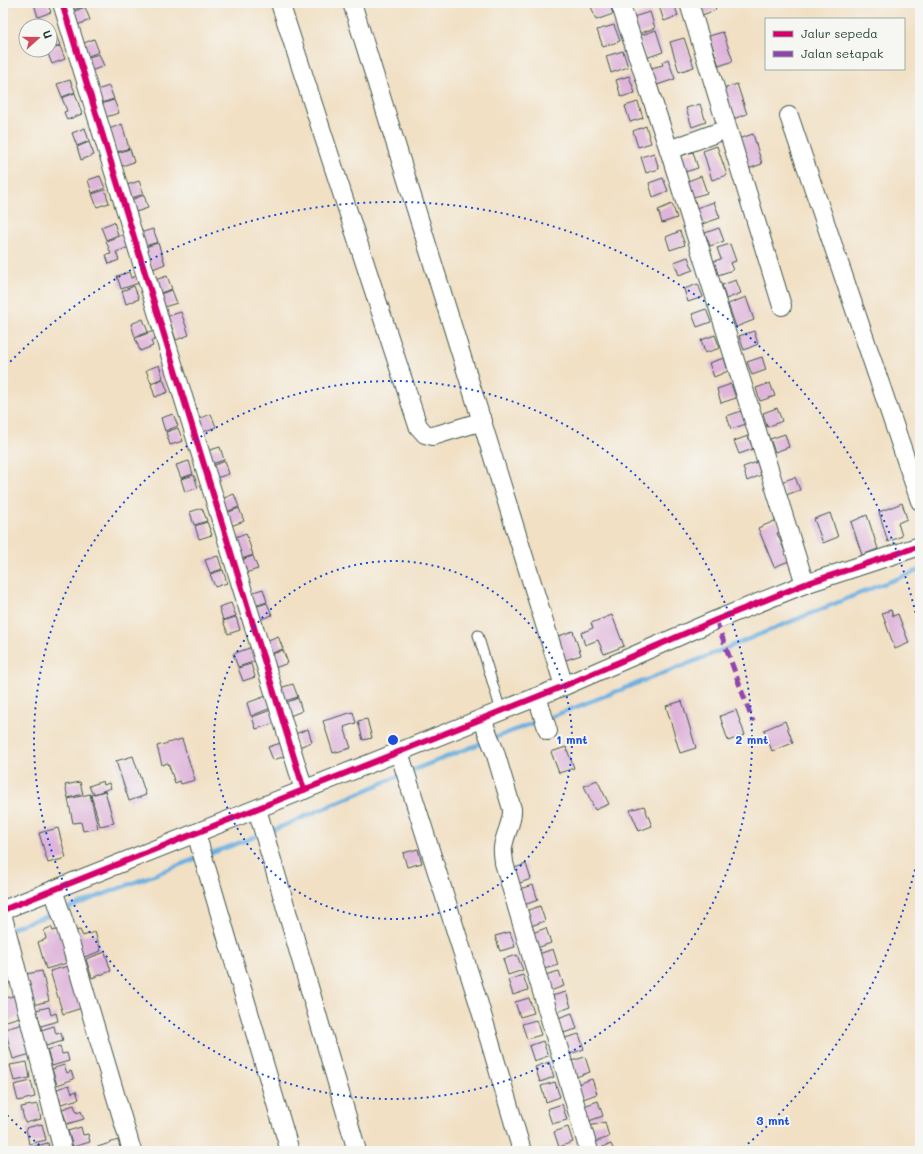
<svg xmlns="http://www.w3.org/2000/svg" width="923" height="1154" viewBox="0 0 923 1154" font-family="Mali,sans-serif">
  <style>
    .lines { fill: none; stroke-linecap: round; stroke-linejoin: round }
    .stream { stroke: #6bafe0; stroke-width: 4.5 }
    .building { fill: #deb4da }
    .service-casing { stroke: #3e554a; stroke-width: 11 }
    .minor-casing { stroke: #3e554a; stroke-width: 20 }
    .service { stroke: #fff; stroke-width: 9 }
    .minor { stroke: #fff; stroke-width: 18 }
    .quiet { stroke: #8e44ad; stroke-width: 5; stroke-dasharray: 10 5; stroke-linecap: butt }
    .cycleway-casing { stroke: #f6f6f2; stroke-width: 8 }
    .cycleway { stroke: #d6006c; stroke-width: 6 }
    .ring { fill: none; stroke: #1d4ed8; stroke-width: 2; stroke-dasharray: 2 4 }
    .centre { fill: #1d4ed8; stroke: #f6f6f2; stroke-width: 2 }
    .ring-label { font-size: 12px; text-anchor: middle; font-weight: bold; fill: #1d4ed8; stroke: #f6f6f2; stroke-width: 4; stroke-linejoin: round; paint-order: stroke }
  </style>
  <rect width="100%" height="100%" fill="#f6f6f2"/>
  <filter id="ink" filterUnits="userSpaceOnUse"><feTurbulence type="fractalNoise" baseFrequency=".025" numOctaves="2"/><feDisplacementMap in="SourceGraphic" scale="8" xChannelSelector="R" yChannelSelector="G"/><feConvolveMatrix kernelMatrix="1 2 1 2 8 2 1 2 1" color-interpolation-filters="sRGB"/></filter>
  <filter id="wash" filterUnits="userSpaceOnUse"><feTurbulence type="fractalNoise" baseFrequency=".012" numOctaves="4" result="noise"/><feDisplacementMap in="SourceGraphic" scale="16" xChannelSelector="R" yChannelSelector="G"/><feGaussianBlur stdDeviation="0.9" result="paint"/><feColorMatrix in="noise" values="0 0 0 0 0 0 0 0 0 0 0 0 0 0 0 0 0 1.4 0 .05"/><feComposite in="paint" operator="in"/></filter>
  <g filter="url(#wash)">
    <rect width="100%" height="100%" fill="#f1e0c4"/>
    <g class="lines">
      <!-- stream -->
      <g class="stream">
        <polyline points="548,718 695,661 880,585 920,570"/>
        <polyline points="494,738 541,720"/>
        <polyline points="408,772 487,741"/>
        <polyline points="269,832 401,775"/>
        <polyline points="207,855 260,835"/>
        <polyline points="63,910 200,857"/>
        <path d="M11,929C25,922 41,919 56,913"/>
      </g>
    </g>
    <g id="blocks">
      <!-- building -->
      <g class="building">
        <polygon points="36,3 47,3 51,12 38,17 34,4"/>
        <polygon points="70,3 84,3 85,6 73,10"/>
        <polygon points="598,3 616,3 610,5 613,14 596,20 591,6"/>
        <polygon points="658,3 674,3 678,16 664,21"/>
        <polygon points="698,3 714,3 716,10 702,15"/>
        <polygon points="85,7 90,20 77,25 73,12"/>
        <polygon points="650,12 655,28 638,34 633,17"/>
        <polygon points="614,25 620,41 603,47 597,30"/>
        <polygon points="656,30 663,52 646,58 639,36"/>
        <polygon points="723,32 733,61 719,66 709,36"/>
        <polygon points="55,33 60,45 50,49 50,34"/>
        <polygon points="684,38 694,67 679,72 670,42"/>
        <polygon points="94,39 99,52 86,57 82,44"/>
        <polygon points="60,46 65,59 52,64 47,51"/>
        <polygon points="623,51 628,67 611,73 606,56"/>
        <polygon points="99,54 104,66 91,71 86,58"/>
        <polygon points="668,59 675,79 657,85 651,68 663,65 662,62"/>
        <polygon points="629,76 635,93 621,97 616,80"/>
        <polygon points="70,80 75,92 62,97 57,84"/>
        <polygon points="737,84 747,114 733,119 723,89"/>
        <polygon points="109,86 114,99 101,103 97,90"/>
        <polygon points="75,93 82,114 67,120 64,112 67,111 62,98"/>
        <polygon points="114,100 119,113 106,117 101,104"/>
        <polygon points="638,102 643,118 630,122 625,106"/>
        <polygon points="700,104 706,122 692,127 686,108"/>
        <polygon points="122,124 129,148 117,152 109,129"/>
        <polygon points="646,126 651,143 638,147 633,131"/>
        <polygon points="85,128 89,141 77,146 72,133"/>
        <polygon points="753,134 762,164 748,169 738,139"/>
        <polygon points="89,142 94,155 81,160 77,147"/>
        <polygon points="717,146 727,175 712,180 703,151"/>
        <polygon points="130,149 134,162 122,166 117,153"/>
        <polygon points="693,152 698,168 685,172 680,156"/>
        <polygon points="654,153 659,169 646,173 641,157"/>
        <polygon points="100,176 105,188 92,193 88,180"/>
        <polygon points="701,176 707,193 693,197 688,181"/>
        <polygon points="663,178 668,191 653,197 649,183"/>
        <polygon points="139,181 144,194 131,198 127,185"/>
        <polygon points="105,190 109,203 97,207 92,194"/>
        <polygon points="144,195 148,208 136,212 131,200"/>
        <polygon points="714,202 720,218 702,224 696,208"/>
        <polygon points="672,204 677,218 662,223 658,210"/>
        <polygon points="114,222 118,235 106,240 101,227"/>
        <polygon points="719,228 724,241 710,246 705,233"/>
        <polygon points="153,229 158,242 145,246 140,233"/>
        <polygon points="680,231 685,245 670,250 666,237"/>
        <polygon points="125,234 129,247 116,252 119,260 109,264 106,255 111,254 106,241"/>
        <polygon points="158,243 165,264 153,269 145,247"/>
        <polygon points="730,244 736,261 730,263 733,270 718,275 714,261 721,259 717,248"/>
        <polygon points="688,257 693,270 679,275 674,262"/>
        <polygon points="129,272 131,278 137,276 139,283 121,289 117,276"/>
        <polygon points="167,276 172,289 160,293 155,280"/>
        <polygon points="736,280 741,293 726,299 722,285"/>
        <polygon points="698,284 703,297 688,302 684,289"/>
        <polygon points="134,286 139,299 126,304 122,291"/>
        <polygon points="172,290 177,303 164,307 160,294"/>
        <polygon points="746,297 754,320 736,327 728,304"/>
        <polygon points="706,309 711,322 697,327 692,314"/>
        <polygon points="181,312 189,335 176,340 168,316"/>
        <polygon points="143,319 148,332 135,337 131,324"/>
        <polygon points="154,331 157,339 151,341 153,346 140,351 135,338"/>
        <polygon points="754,331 758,344 744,350 739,336"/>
        <polygon points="715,335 720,348 705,353 701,340"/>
        <polygon points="762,357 766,370 752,375 747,362"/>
        <polygon points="724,358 728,371 714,377 709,363"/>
        <polygon points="159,365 163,378 151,383 146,370"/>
        <polygon points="163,379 168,392 155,397 151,384"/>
        <polygon points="770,383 775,396 760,401 756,388"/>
        <polygon points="731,384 736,398 721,403 717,389"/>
        <polygon points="777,408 782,421 767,427 763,413"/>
        <polygon points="741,411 746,424 731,429 727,416"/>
        <polygon points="173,414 178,426 165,431 161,418"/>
        <polygon points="211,414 216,427 203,432 198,419"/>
        <polygon points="178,428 183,441 170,445 166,432"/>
        <polygon points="785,434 789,447 775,452 770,439"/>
        <polygon points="748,436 753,449 739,454 734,441"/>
        <polygon points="220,447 224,460 212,464 207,451"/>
        <polygon points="189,461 193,474 181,478 176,465"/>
        <polygon points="225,461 229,474 216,478 212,466"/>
        <polygon points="757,462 761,475 747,481 743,467"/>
        <polygon points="194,475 198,488 185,492 181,479"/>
        <polygon points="795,477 800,490 786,495 781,482"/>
        <polygon points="234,494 239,507 226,512 222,499"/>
        <polygon points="902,503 907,519 898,523 902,536 888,542 879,512"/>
        <polygon points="202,508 207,521 194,525 190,512"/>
        <polygon points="239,508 244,521 231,526 227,513"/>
        <polygon points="830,513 838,537 823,543 814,519"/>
        <polygon points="867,515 878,549 862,555 851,522"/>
        <polygon points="777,520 782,532 777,533 789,561 774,567 758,528"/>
        <polygon points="207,522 212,535 199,539 195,526"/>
        <polygon points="246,533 253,555 241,559 233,538"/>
        <polygon points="218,556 222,569 210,573 205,560"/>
        <polygon points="253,556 258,569 245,573 241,560"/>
        <polygon points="223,570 227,583 215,587 210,574"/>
        <polygon points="263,589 267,602 254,606 250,593"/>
        <polygon points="231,603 236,616 223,620 219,607"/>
        <polygon points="267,603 272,615 259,620 255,607"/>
        <polygon points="891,610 893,616 898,614 909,643 895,649 882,613"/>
        <polygon points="612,615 624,646 604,654 598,640 585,645 581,633 593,628 591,623"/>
        <polygon points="236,617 240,630 228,634 223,621"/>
        <polygon points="573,631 581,655 563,661 556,637"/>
        <polygon points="278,636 283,649 270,654 266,641"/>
        <polygon points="252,647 256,661 238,667 233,654"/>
        <polygon points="283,650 288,663 275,668 270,655"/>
        <polygon points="251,664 255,677 243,681 238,668"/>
        <polygon points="293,684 298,697 285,701 280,688"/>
        <polygon points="266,696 271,708 251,716 247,703"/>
        <polygon points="298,698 302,711 290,716 285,703"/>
        <polygon points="682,701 696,748 680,753 666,706"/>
        <polygon points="271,710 275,723 256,729 252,717"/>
        <polygon points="736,710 745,735 728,741 720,716"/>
        <polygon points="353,712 356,723 344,727 351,748 333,753 323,721"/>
        <polygon points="367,719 372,738 363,740 358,721"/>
        <polygon points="785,721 793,743 772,751 764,730"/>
        <polygon points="308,729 312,742 299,747 295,734"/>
        <polygon points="182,739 195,780 181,784 180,781 175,783 168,763 162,765 157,746"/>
        <polygon points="281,743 286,756 273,760 268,747"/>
        <polygon points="566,747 574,768 559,773 551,752"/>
        <polygon points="133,756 146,795 129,801 116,761"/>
        <polygon points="597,780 609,804 595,810 584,786"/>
        <polygon points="103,781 104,785 109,783 111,788 94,794 94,792 92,793 89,786"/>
        <polygon points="80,782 83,794 68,798 65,785"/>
        <polygon points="105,791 114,823 100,826 91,795"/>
        <polygon points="90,794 98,828 83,831 81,822 73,823 68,799"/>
        <polygon points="644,806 652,826 639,831 630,810"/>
        <polygon points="58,828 66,858 48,863 39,833"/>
        <polygon points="418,849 422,863 407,867 403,853"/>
        <polygon points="526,864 531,879 517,884 512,869"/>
        <polygon points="533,885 538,900 524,905 519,889"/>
        <polygon points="540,906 545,921 531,926 526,911"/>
        <polygon points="51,927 53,931 59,929 70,962 46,969 38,942 46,939 44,930"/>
        <polygon points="546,928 551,943 537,948 532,933"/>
        <polygon points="80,930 83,936 95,932 101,951 82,958 73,931"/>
        <polygon points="510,932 515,947 500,951 495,936"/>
        <polygon points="553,949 558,965 544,969 539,954"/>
        <polygon points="105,952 111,971 92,978 86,959"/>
        <polygon points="517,955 523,970 508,975 503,959"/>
        <polygon points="72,965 85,1007 63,1014 50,971"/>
        <polygon points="10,966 14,982 3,985 3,967"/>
        <polygon points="42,971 49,1001 33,1005 26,974"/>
        <polygon points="559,971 564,986 550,991 545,975"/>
        <polygon points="523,975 528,990 513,995 508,980"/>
        <polygon points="566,992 571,1007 557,1012 552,996"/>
        <polygon points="16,995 23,1016 3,1022 3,999"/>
        <polygon points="529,998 534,1013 520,1017 515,1002"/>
        <polygon points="49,1007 51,1015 56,1013 58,1021 41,1026 36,1010"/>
        <polygon points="572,1013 577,1029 563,1033 558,1018"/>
        <polygon points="536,1020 541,1035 527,1039 522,1024"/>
        <polygon points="23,1024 31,1054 13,1059 5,1029"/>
        <polygon points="54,1026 56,1034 61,1033 63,1041 46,1046 41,1030"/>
        <polygon points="579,1034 584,1049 570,1054 565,1038"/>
        <polygon points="543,1041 548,1056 534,1061 529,1046"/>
        <polygon points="60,1046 62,1054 67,1053 69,1061 52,1066 47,1050"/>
        <polygon points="585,1057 590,1072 576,1077 571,1061"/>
        <polygon points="27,1062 30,1078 14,1081 10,1065"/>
        <polygon points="549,1062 554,1077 540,1082 535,1067"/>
        <polygon points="64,1065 67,1073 71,1071 74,1079 57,1085 52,1069"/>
        <polygon points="592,1079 597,1094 583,1099 578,1084"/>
        <polygon points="31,1081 35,1097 18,1101 14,1085"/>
        <polygon points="555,1082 560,1097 546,1102 541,1086"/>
        <polygon points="69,1085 72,1093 76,1091 79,1099 61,1104 57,1089"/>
        <polygon points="598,1101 603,1116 589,1121 584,1106"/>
        <polygon points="38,1104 41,1119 25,1123 21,1107"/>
        <polygon points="562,1104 567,1120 552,1124 547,1109"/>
        <polygon points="74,1105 77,1113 81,1111 84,1119 67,1124 62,1109"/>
        <polygon points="605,1122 609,1137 595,1142 590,1126"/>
        <polygon points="42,1124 46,1140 29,1144 26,1128"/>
        <polygon points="81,1127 83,1135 88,1134 90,1142 73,1147 68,1131"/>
        <polygon points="568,1127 573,1142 559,1147 554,1132"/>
        <polygon points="118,1140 121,1151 96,1151 95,1148"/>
        <polygon points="48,1143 50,1151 32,1151 32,1147"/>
        <polygon points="611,1144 614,1151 598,1151 597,1149"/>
      </g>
    </g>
  </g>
  <g filter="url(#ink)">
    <use href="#blocks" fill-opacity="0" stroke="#3e554a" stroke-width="1"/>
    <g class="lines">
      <defs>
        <polyline id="service" points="478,635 501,711"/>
        <g id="minor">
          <polyline points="62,3 304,790"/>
          <polyline points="280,3 418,426 425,434 433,436 483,421"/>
          <polyline points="352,3 564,686"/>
          <polyline points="620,3 669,150 805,584"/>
          <polyline points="689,3 782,306"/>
          <polyline points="789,116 920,501"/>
          <polyline points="669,150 727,129"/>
          <polyline points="537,697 548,731"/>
          <path d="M482,719L495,752L512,809C513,822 505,833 503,847C502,852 504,858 504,863L589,1151"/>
          <polyline points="399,752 478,1001 522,1151"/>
          <polyline points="257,809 357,1151"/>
          <polyline points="196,833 290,1151"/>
          <polyline points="53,890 64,922 132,1151"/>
          <polyline points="3,910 564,686 716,620 805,584 920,546"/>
          <polyline points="3,917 63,1151"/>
        </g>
      </defs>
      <!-- service casing -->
      <use href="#service" class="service-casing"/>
      <!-- minor casing -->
      <use href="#minor" class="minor-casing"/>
      <!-- service -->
      <use href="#service" class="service"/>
      <!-- minor -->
      <use href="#minor" class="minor"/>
      <!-- quiet -->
      <polyline class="quiet" points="716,620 753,722"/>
      <defs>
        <g id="cycleway">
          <polyline points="62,3 304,790"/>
          <polyline points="3,910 564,686 716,620 805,584 920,546"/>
        </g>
      </defs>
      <!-- cycleway casing -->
      <use href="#cycleway" class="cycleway-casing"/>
      <!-- cycleway -->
      <use href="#cycleway" class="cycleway"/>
    </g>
  </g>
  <!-- distance rings -->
  <g class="ring">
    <circle cx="393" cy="740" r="179"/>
    <circle cx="393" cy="740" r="359"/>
    <path d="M919 852A538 538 0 0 1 742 1149M44 1149A538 538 0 0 1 6 1114M6 366A538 538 0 0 1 919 628"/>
  </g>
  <circle cx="393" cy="740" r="6" class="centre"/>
  <g class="ring-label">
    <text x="572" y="744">1 mnt</text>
    <text x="752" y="744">2 mnt</text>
    <text x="773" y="1125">3 mnt</text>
  </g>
  <!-- margin -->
  <rect width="923" height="1154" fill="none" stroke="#f6f6f2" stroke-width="16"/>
  <!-- legend -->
  <rect x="765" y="18" width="140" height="52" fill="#f6f6f2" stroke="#a0aca6"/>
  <rect x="773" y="31" width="20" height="6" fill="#d6006c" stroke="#a0aca6"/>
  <text x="801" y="38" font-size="12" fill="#1f3d34">Jalur sepeda</text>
  <rect x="773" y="51" width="20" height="6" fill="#8e44ad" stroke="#a0aca6"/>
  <text x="801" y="58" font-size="12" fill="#1f3d34">Jalan setapak</text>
  <!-- north arrow -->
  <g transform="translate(38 38) rotate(69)"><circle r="19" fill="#f6f6f2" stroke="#a0aca6"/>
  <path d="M0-3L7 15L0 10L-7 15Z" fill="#d1495b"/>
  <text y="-6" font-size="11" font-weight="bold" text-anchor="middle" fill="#1f3d34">U</text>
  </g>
</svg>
